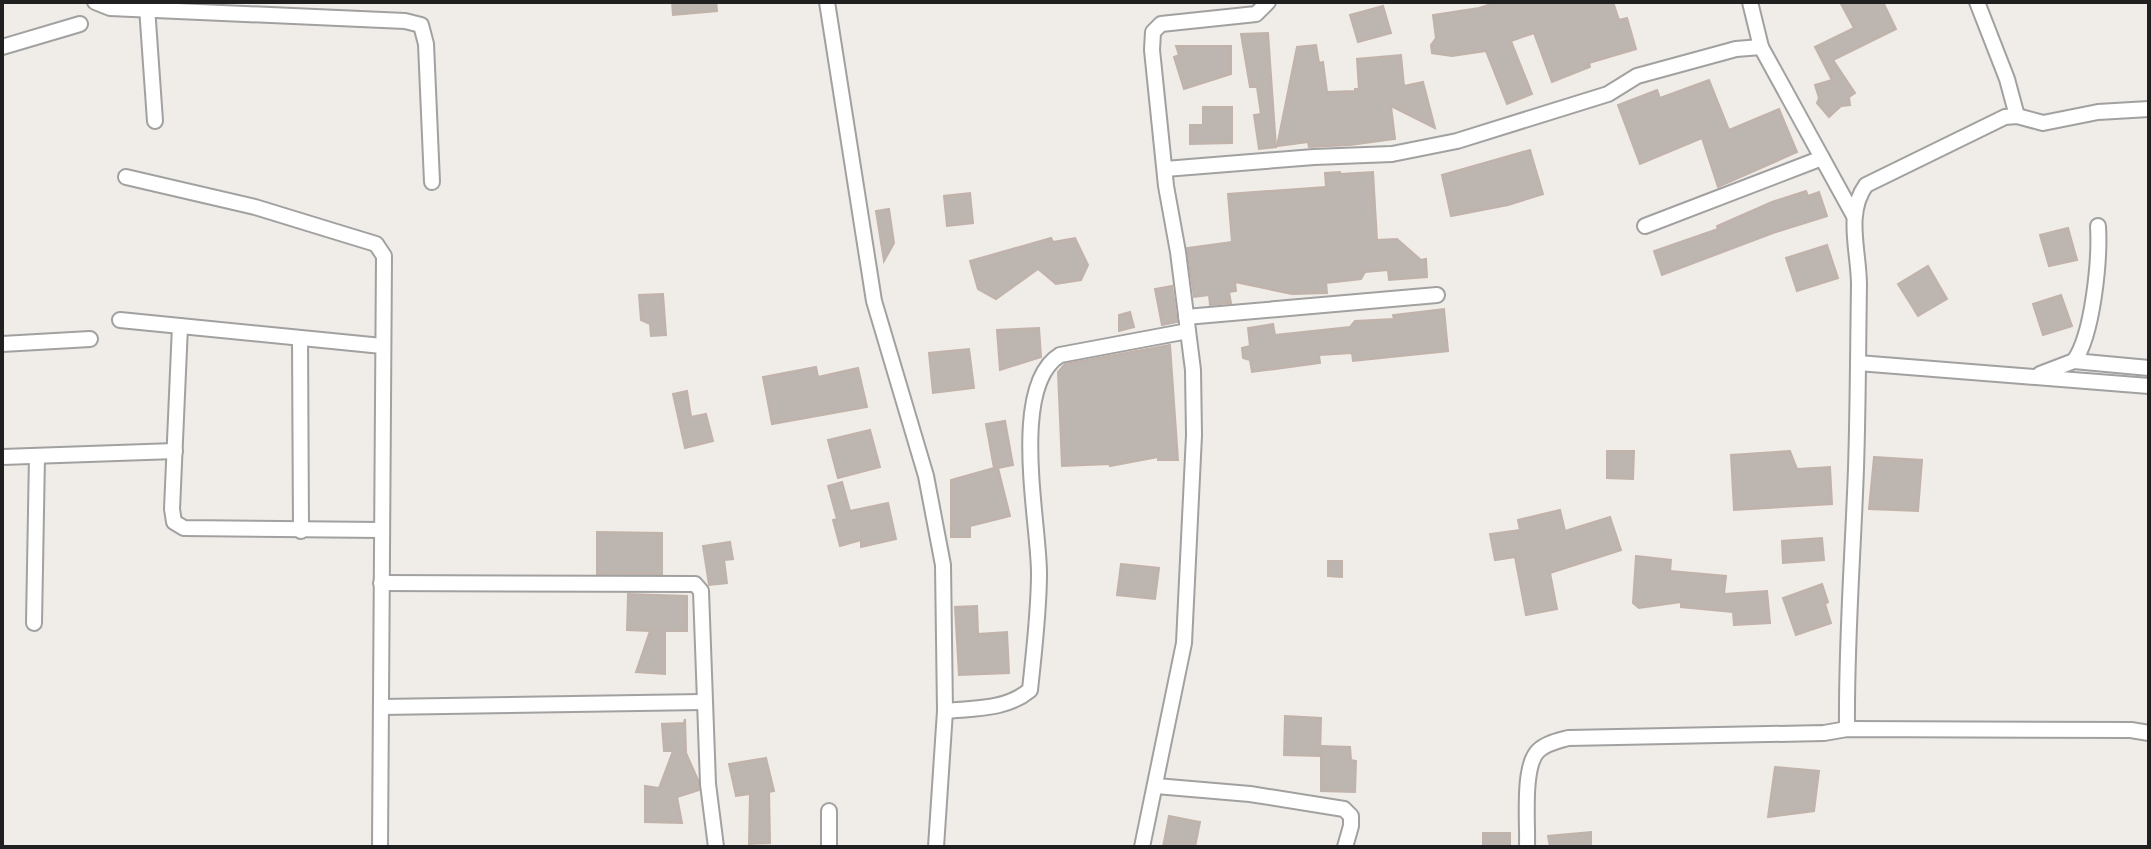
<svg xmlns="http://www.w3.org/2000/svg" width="2151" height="849" viewBox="0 0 2151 849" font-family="Rubik,sans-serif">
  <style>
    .building { fill: #bdb5b0; stroke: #c1b2aa; stroke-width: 2 }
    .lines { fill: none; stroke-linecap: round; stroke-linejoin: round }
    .minor-casing { stroke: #a1a1a1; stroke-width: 18 }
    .minor { stroke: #fff; stroke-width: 14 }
  </style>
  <rect width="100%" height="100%" fill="#f0ece7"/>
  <!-- building -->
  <g class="building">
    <polygon points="672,2 716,2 717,11 673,15"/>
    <polygon points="1497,2 1613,2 1619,20 1627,18 1636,49 1589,63 1590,67 1552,82 1534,33 1511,41 1532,94 1507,104 1486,51 1452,56 1432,53 1431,45 1436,38 1433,15 1479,8"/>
    <polygon points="1840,2 1883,2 1896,29 1833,60 1855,93 1849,97 1850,105 1841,106 1829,117 1817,103 1819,98 1815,85 1832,80 1815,47 1854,28"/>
    <polygon points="1383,6 1391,33 1358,42 1350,15"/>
    <polygon points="1268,33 1276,147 1259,149 1254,115 1261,114 1257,87 1250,87 1241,34"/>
    <polygon points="1316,45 1319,63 1323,62 1327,92 1355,91 1355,89 1359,89 1357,59 1401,55 1404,86 1423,82 1435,128 1391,106 1395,139 1350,145 1309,147 1308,142 1277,146 1297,47"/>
    <polygon points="1176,46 1231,46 1231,74 1184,89 1174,57 1179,55"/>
    <polygon points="1709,80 1729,130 1779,109 1797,152 1718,187 1702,138 1640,164 1618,105 1657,90 1660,98"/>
    <polygon points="1203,107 1232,107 1232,143 1190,144 1190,125 1203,125"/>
    <polygon points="1530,150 1543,194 1508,205 1451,216 1442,175"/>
    <polygon points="1340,172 1340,174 1373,172 1377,240 1397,239 1421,260 1426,259 1427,277 1389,280 1388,270 1365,272 1361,279 1326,283 1327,293 1292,294 1235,282 1236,291 1229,292 1231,303 1210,305 1209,295 1194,297 1187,248 1232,242 1228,194 1326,187 1325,173"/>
    <polygon points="1806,191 1808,196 1819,192 1827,216 1773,233 1662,275 1654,251 1718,229 1717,226 1772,202"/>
    <polygon points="970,193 973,223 947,226 944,196"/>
    <polygon points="889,209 894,243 884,261 876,211"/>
    <polygon points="2068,228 2077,260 2049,266 2040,235"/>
    <polygon points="1051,238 1053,242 1075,238 1088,265 1081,280 1056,284 1038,269 996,299 978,289 970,261"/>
    <polygon points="1827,245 1838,278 1797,291 1786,258"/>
    <polygon points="1928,266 1947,299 1918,316 1898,284"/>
    <polygon points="1172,286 1177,322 1162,325 1155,289"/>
    <polygon points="663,294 666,335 651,336 650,324 641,320 639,295"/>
    <polygon points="2061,295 2072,326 2043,335 2033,304"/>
    <polygon points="1444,309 1448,351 1353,361 1352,353 1319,355 1320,363 1252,372 1250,360 1243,358 1242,348 1250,346 1248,328 1273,324 1275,335 1350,327 1355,321 1394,319 1393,315"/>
    <polygon points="1130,312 1134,327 1119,331 1119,315"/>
    <polygon points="1039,328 1041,357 1000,370 997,330"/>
    <polygon points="1170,345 1178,460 1158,460 1158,457 1110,466 1110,464 1062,466 1058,372 1065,364"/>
    <polygon points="969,349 974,388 933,393 929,353"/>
    <polygon points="816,367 818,377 858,368 867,407 772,424 763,377"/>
    <polygon points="687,391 691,417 706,414 713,441 685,448 673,394"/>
    <polygon points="1005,421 1013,465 998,468 1010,516 970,526 970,537 951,537 951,480 994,468 986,424"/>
    <polygon points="870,430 880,467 838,478 828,440"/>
    <polygon points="1607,451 1634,451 1633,479 1607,478"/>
    <polygon points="1790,451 1797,469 1830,467 1832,504 1734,510 1731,455"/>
    <polygon points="1874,457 1922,460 1918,511 1869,509"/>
    <polygon points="842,482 850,511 888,503 896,539 861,547 861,540 840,546 833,520 837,519 828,486"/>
    <polygon points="1560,510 1565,531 1610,517 1621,550 1550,573 1557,609 1526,615 1515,557 1495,560 1490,534 1520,530 1518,520"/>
    <polygon points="597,532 662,533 662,574 597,574"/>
    <polygon points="1822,538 1824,560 1783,563 1782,541"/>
    <polygon points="730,542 733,559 724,560 727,583 709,585 703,546"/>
    <polygon points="1636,556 1671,560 1670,571 1726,576 1724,594 1767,591 1770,623 1734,625 1733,612 1681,607 1681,602 1639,608 1633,603"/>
    <polygon points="1328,561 1342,561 1342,577 1328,576"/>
    <polygon points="1121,564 1159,568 1155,599 1117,595"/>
    <polygon points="1822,584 1828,602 1825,604 1831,623 1796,635 1783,598"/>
    <polygon points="628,594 687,596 687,631 665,631 665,674 636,672 650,631 627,630"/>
    <polygon points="977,606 978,634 1007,632 1009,673 959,675 955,607"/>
    <polygon points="1285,716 1321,718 1320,756 1284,755"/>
    <polygon points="685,719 686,753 698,780 699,790 677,797 682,823 645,822 645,786 659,788 673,751 664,751 662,724 684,723"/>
    <polygon points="1321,746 1350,747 1351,760 1356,761 1355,792 1321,791"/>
    <polygon points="766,758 774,791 769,792 770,843 749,844 750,794 736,796 729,764"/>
    <polygon points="1775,767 1819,771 1814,811 1768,817"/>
    <polygon points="1169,816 1200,822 1195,847 1163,847"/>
    <polygon points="1591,832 1591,847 1550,847 1548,836"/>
    <rect x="1483" y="833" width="27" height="14"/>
  </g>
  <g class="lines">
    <defs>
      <g id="minor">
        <polyline points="95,2 110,8 405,21 421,25 426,44 432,182"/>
        <polyline points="827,2 874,301 926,476 943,565 945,711 936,847"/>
        <polyline points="1750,2 1761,47 1854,216"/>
        <polyline points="1977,2 2007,79 2017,116"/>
        <polyline points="147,7 155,121"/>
        <polyline points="2,47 80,24"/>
        <polyline points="1165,169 1314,157 1392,154 1457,141 1608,94 1637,76 1736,49 1761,47"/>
        <polyline points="126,177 255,207 353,237 376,244 384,256 380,847"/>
        <polyline points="1645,226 1822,158"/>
        <polyline points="1186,317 1437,295"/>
        <polyline points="120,320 382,346"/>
        <polyline points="180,326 172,509 174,522 184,528 381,530"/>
        <polyline points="300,338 301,531"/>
        <polyline points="2,344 90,339"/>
        <path d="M2074,361C2093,335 2100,259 2098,226"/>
        <polyline points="1858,363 2149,386"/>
        <polyline points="2040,374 2074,361 2149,368"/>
        <polyline points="2,457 175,451"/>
        <polyline points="381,583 695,584 701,591 708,784 716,847"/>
        <polyline points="34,623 37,456"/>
        <polyline points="381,707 703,702"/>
        <path d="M945,711C975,708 1006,710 1030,690C1034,651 1039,612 1039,573C1039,522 1009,386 1060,355L1188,331"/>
        <path d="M1847,729C1846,642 1853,555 1856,468C1858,407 1858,346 1859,285C1859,251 1845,214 1866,185L2005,117L2017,116L2043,123L2098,112L2149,109"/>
        <polyline points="1156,786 1250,794 1344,809 1351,816 1351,826 1345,847"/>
        <polyline points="829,811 829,847"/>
        <polyline points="1142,847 1184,643 1194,435 1193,370 1178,252 1166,186 1152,50 1153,32 1161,24 1256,14 1268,2"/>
        <path d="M1527,847C1528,824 1522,767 1538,751C1546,743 1558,741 1568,738L1824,733L1847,729L2131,730L2149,733"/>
      </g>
    </defs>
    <!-- minor casing -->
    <use href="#minor" class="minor-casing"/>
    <!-- minor -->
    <use href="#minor" class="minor"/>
  </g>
  <!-- border -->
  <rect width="2151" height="849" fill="none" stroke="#202020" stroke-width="8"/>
</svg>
